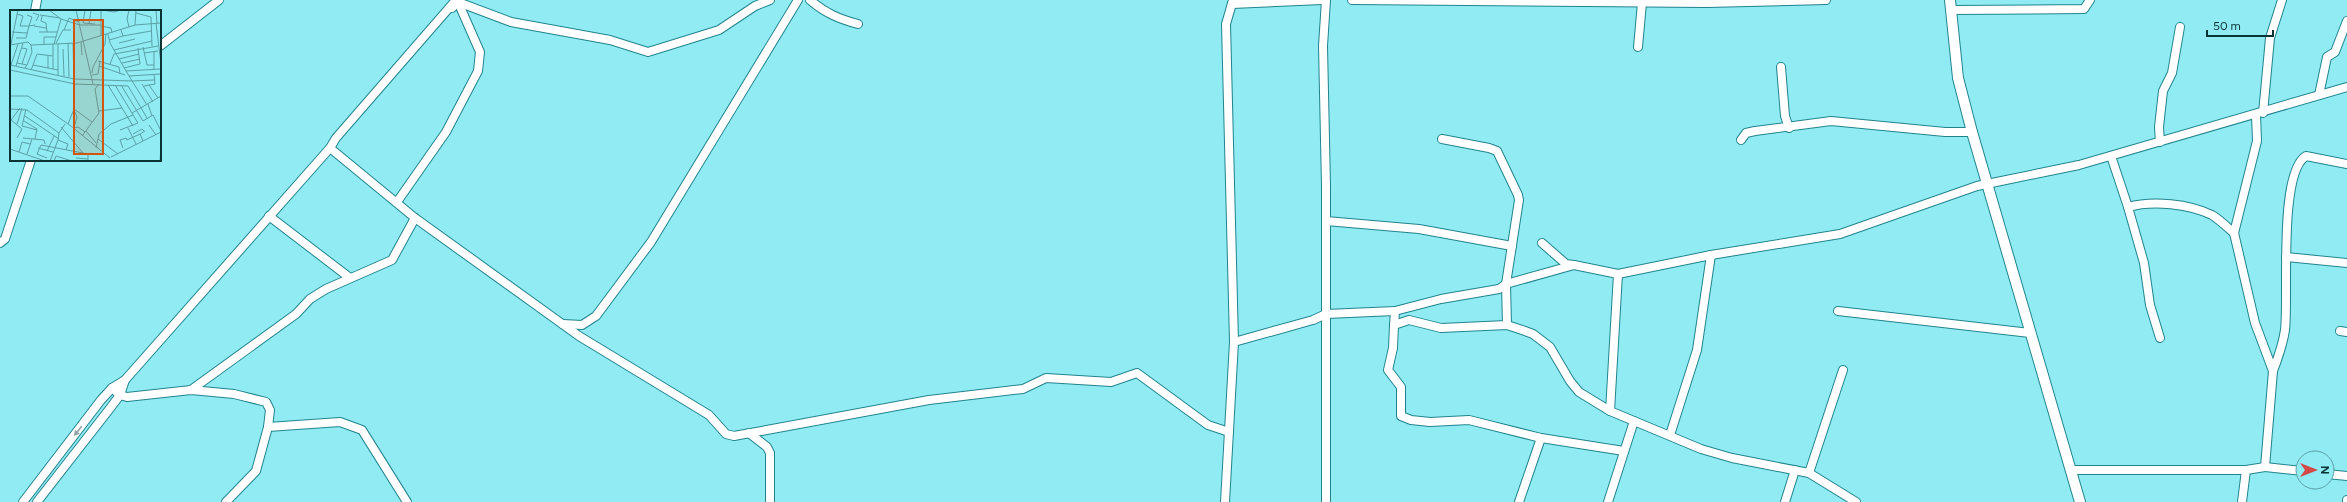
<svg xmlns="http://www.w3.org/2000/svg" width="2347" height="502" viewBox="0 0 2347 502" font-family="Figtree,sans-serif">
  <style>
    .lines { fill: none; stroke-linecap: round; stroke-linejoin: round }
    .minor-casing { stroke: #21848d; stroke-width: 10 }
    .tertiary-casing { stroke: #21848d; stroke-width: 12 }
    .minor { stroke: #fff; stroke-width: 8 }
    .tertiary { stroke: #fff; stroke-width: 10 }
    .oneway { fill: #91a3a5 }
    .inset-road { fill: none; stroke: #5aa1a7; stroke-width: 1 }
    .view { fill: #d25510; fill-opacity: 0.15; stroke: #d25510; stroke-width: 2 }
    .inset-edge { fill: none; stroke: #0a3336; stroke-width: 2 }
  </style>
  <rect width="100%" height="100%" fill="#90ebf3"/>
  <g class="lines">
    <defs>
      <g id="minor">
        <path d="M810,0C825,13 839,19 858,24"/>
        <polyline points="1326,0 1323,46 1326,186 1326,502"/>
        <polyline points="1352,0 1707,3 1826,0"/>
        <polyline points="1232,4 1322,0"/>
        <polyline points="452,8 458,2 511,22 610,40 648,52 719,30 755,6 770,0"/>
        <polyline points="1951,10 2084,9 2090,0"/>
        <polyline points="35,11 37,0"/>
        <polyline points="160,46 219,0"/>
        <polyline points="1638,47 1642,3"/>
        <polyline points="1781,67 1785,116 1789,128"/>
        <polyline points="2319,95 2327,57 2335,52 2347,21"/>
        <polyline points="2263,113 2270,38 2282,0"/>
        <polyline points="1442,139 1489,148 1497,151 1518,195 1519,200 1506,284 1507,325"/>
        <polyline points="1741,140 1746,133 1755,131 1831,121 1945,132 1972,132"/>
        <polyline points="2160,142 2159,127 2163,91 2172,73 2180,27"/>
        <polyline points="330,148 415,218 579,336 709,415 726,434 734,436 929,400 1023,389 1046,378 1111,382 1137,373 1208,425 1229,432"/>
        <path d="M2111,156L2128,207C2153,200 2189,204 2212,215C2220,220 2227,227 2234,233"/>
        <polyline points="397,202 446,132 478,71 480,52 458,2"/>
        <polyline points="2128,207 2144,263 2150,305 2160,338"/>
        <polyline points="269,216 350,278"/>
        <polyline points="1326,221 1419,229 1512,246"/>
        <polyline points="0,243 5,239 31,160"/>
        <polyline points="1542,243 1566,264 1574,265"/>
        <polyline points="2286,257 2347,263"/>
        <polyline points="1395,311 1394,325 1409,320 1441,328 1507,325 1525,331 1533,334 1550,347 1570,381 1579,392 1610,411 1701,449 1732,458 1809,473 1856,502"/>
        <polyline points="1838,311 2030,333"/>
        <polyline points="563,324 582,325 596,316 651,242 798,0"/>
        <polyline points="1394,325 1393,348 1388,370 1401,387 1401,416 1411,420 1430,422 1469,420 1541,438 1624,451"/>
        <polyline points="2340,331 2347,332"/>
        <polyline points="1234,342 1313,320 1326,314 1395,311 1441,299 1499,289 1506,284 1574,265 1618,274 1711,255 1840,234 1977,186 2079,165 2347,87"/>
        <path d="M2273,371C2278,358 2283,344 2285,330C2289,297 2278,173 2306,156L2347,164"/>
        <polyline points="112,388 120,395 127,397 191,390 234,394 266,402 270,410 268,427 340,422 362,430 407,502"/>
        <polyline points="191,390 296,314 310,299 326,289 392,260 415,218"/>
        <polyline points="1610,411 1618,274"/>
        <polyline points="749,433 767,447 770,453 770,502"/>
        <polyline points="1670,435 1697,350 1711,255"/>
        <polyline points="2265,467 2303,471"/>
        <polyline points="2070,470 2246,470 2265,467 2273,371 2255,323 2234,233 2257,141 2256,115"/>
        <polyline points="1809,473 1843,370"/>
        <polyline points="2327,474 2347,476"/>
        <polyline points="23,502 101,400 112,388 125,380 330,148 336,138 456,0"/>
        <polyline points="37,502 111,407 120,395 125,380"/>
        <polyline points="226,502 256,471 268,427"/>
        <polyline points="1225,502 1234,342 1226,24 1233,0"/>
        <polyline points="1519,502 1541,438"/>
        <polyline points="1608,502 1634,421"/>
        <polyline points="1785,502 1795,470"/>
        <polyline points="2242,502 2246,470"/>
        <polyline points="2347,502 2347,500"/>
      </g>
      <polyline id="tertiary" points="1950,0 1958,78 1972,132 2080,502"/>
    </defs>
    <!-- minor casing -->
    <use href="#minor" class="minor-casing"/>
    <!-- tertiary casing -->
    <use href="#tertiary" class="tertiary-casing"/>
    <!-- minor -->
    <use href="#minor" class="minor"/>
    <!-- tertiary -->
    <use href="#tertiary" class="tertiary"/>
  </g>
  <!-- one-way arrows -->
  <defs><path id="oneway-solid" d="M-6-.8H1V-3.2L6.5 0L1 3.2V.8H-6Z"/></defs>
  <use class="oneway" href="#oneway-solid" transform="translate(78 431) rotate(128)"/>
  <!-- overview -->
  <g transform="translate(10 10)">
    <rect width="151" height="151" fill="#90ebf3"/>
    <path class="inset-road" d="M39,0L51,9L70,15M66,0L83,74M75,0L73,13L85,14M92,0L104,2L111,0M146,0L147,13M23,3L29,5L26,11M126,3L141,7L142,36M17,5L22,7L19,16L25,15M30,5L50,8M32,6L31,11L36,13L37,22M146,13L151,54M79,14L81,0M70,15H91V26M91,15V0M125,15L126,0M24,16L36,18M91,16L101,18L102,23M119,17L117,9L119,0M54,20L59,8L69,12M2,22L17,23M29,22H47M98,24L100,33L116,61L151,59M113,26L141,21M6,28H16L19,16H10L13,6L7,4M99,30L113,26L111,20M71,32L72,45M46,33L53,20H61M58,33L59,67M63,33L64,74M109,33L125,29M1,34L8,0M34,34V27H46M43,34V59M44,34L51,9M48,34V65M0,35L18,32L21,35L67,33L125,15L151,13M133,37L137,55H144M53,39L54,66M104,40L142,31M144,41V59M134,43L148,41M38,45V58M109,49L129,44M88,51L109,57L110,64M7,53L17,55L15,58M112,53L130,49M12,54L17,39L12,38M100,54L104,44L148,36M0,55L64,69L122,71M1,55L8,34M17,55L22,42L21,35M23,55L27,44L43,46M6,56L13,33M89,56L115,65M114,58L130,54L128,38M0,60L65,74L118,76L137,108M21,60L23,55L48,60M116,61L137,95M82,63L83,57L95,34L96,24M82,65L88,64L90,51M119,66L151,64M122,71L144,70M132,74L143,92M98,75L123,116M105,75L122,103M111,75L133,111L143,105L151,121M139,75L145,74L144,64M134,76L139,75L148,88M0,86H18L61,116L100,148M138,94L142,106M0,99L17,100L49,123M16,99L12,116L27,120M64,100L67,107L64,118M89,101L112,98M15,106L49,129M14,111L27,119L25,129M7,114L12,98M55,114L49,123L48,130L58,134L56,140M58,114L64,99L82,112M139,115L146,125M51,117L73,143L78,144V151M64,118L68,117L75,122M118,118L126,134M110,120L128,113L123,105M76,121L86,133M123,124L132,119L134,121M72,126L89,103L85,79L89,74M7,128L12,119L1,110L10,98M13,128L34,130L35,134M116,128L117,130L130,124M88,129L108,144M133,131L130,124L135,121M28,138L43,142M86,138L89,124L101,114L123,105L122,103L151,86M113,138L110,130L116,128M0,139L35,151M37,141L44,126M9,142L12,132L20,134M17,144L22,129M101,147L151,122M37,148L27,144L31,135L73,143M66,148L78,149M40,151L48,130M44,151L46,146L62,151M150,151L151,136"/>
    <path class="view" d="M64,10H93V144H64Z"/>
    <rect width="151" height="151" class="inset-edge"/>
  </g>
  <!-- north arrow -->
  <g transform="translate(2315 470) rotate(90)"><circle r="19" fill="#90ebf3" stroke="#5aa1a7"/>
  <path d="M0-3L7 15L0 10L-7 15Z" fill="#d54647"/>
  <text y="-6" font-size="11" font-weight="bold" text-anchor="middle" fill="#0a3336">N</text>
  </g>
  <!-- scale -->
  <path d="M2207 30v6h66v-6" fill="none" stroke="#0a3336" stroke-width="2"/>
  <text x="2213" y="30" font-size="12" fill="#0a3336" stroke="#90ebf3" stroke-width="3" paint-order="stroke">50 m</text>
</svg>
